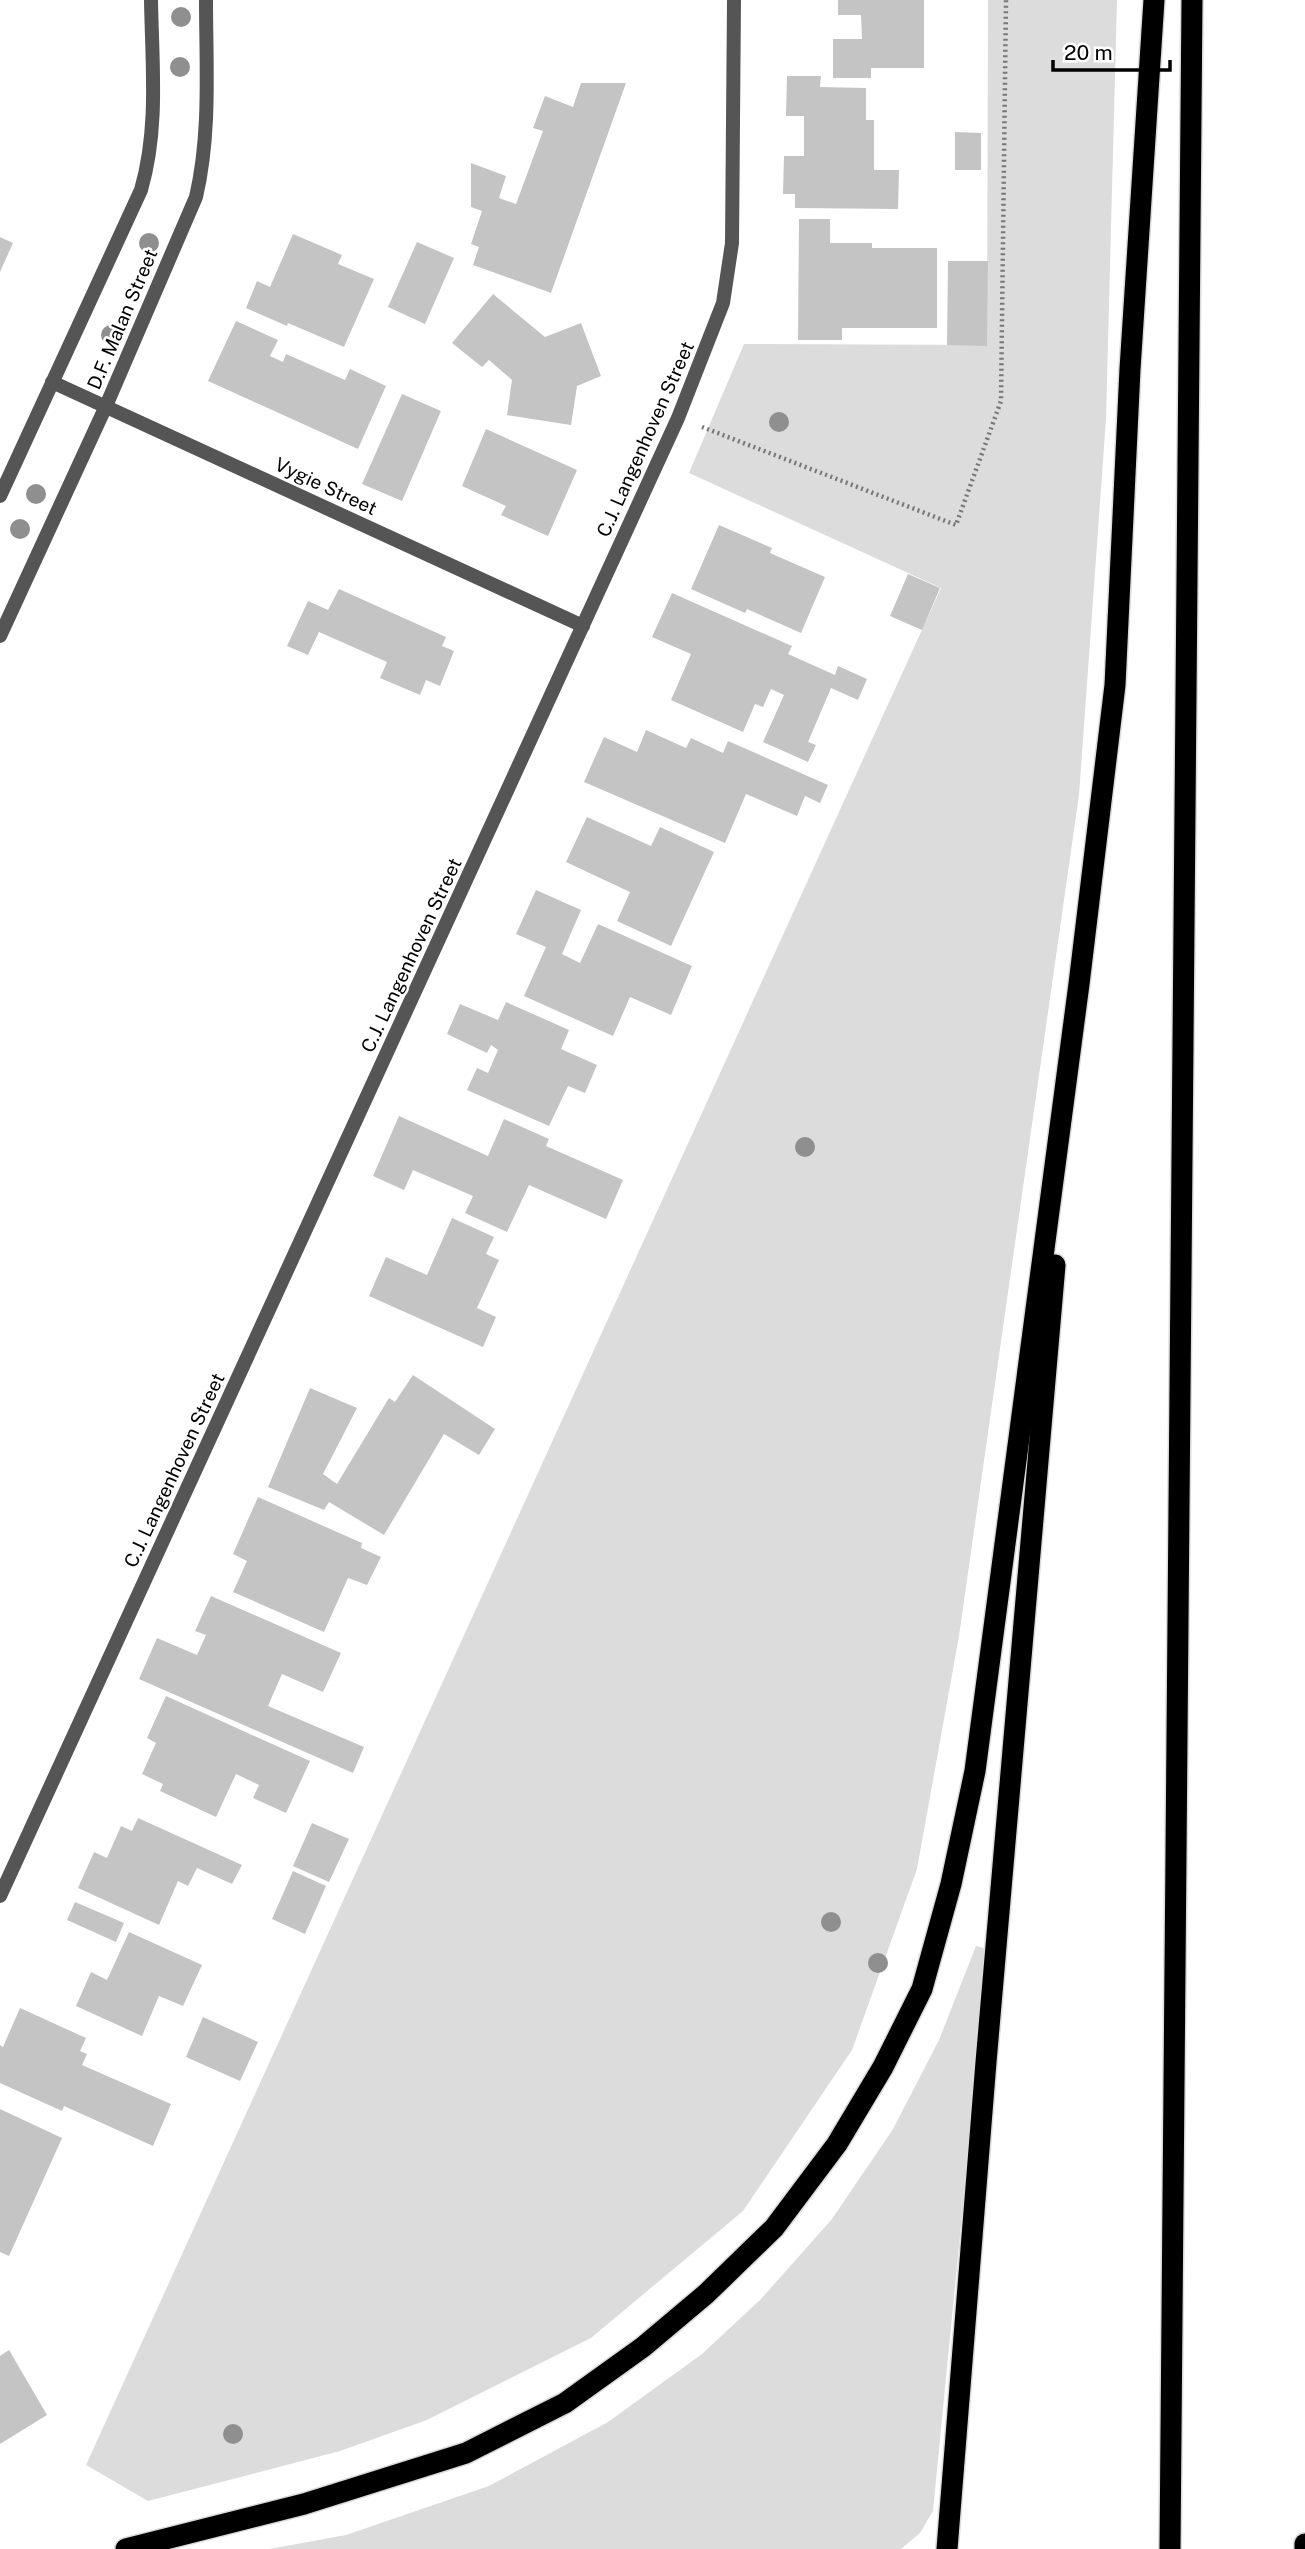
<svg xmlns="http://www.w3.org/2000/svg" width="1305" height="2549" viewBox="0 0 1305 2549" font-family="'Public Sans',sans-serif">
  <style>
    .green { fill: #dcdcdc }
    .building { fill: #c4c4c4 }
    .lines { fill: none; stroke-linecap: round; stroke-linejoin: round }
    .highway-casing { stroke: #dbdbdb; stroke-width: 24 }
    .path { stroke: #777; stroke-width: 4.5; stroke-dasharray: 2 3.5; stroke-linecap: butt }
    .street { stroke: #555; stroke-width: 14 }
    .highway { stroke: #000; stroke-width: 21 }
    .tree { fill: #8f8f8f }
    .labels { text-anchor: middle; stroke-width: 5; stroke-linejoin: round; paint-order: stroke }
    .street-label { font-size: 19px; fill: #000; stroke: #fff }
  </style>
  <rect width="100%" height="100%" fill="#fff"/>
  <!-- green -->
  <g class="green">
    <polygon points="988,0 1117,0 1106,419 1079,795 959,1636 917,1869 852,2050 743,2211 591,2338 427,2420 340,2451 148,2501 86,2465 941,588 689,473 744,344 987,345"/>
    <polygon points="976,1946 988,1949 933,2511 920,2533 901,2549 269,2549 346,2535 489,2486 608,2422 702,2354 761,2299 832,2219 893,2129 939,2040"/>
  </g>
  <!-- building -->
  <g class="building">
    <polygon points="838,0 924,0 924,68 871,68 871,78 833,78 833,39 862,39 861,15 838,15"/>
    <polygon points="787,76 821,76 820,87 866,88 866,120 874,120 874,170 899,170 898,209 795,208 795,194 783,194 784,156 804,156 804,116 786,116"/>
    <polygon points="581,83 626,83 551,293 473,265 479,247 471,244 482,211 471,207 471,163 506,176 499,198 516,204 543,131 533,128 545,96 573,107"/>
    <polygon points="955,132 981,133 981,170 955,170"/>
    <polygon points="799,219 830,219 830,243 872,243 872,248 937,248 937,328 842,328 842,340 798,340"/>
    <polygon points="293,234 342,255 338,264 374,279 344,347 288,323 287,326 246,308 257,281 270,287"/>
    <polygon points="0,237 13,243 0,272"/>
    <polygon points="417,242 454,258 425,324 388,307"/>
    <polygon points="948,261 988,261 987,346 947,345"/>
    <polygon points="493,294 545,337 581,323 601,376 577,386 571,425 507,415 512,380 489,360 482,367 452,343"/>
    <polygon points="236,321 278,340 270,356 283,362 286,354 345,380 350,369 386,386 358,449 208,381"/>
    <polygon points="402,394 441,411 402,501 362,484"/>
    <polygon points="486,429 577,470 548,536 501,515 506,506 462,486"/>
    <polygon points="719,525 772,548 770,553 825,577 801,633 747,609 745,613 691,589"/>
    <polygon points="908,574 940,588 922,630 890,616"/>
    <polygon points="339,589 446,637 442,646 454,651 440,686 426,680 420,695 380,678 387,662 319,632 308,655 287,646 308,601 328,610"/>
    <polygon points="672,593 792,646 788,654 835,675 838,666 867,679 858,700 831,688 808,742 816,745 808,762 763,742 784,695 771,689 763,707 755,704 743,732 671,700 691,654 652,637"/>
    <polygon points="646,730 686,748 691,738 723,753 728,741 828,785 820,803 805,796 797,816 746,794 725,843 584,782 604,737 637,752"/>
    <polygon points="587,817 651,846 660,827 714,852 671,946 617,921 630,892 566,862"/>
    <polygon points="536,890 581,910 562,954 580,963 598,924 692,966 671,1015 630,997 613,1036 524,996 546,947 516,934"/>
    <polygon points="506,1002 569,1030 561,1049 597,1065 585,1093 568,1086 549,1126 467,1090 477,1068 488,1073 498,1050 491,1045 487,1053 447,1034 460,1004 498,1020"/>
    <polygon points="399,1116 488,1156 504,1119 549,1139 546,1146 623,1180 606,1219 529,1185 507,1232 465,1213 473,1196 413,1170 404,1190 373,1176"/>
    <polygon points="452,1218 494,1237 486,1254 499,1260 477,1308 496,1317 483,1347 369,1296 386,1257 427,1275"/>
    <polygon points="413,1375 495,1429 479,1455 444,1434 384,1535 329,1502 324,1510 268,1487 310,1388 357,1408 323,1474 337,1484 389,1398 395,1402"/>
    <polygon points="258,1497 362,1543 361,1548 381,1557 367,1585 348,1578 324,1632 233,1592 247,1561 233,1554"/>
    <polygon points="211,1596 341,1653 323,1692 282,1674 268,1706 364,1747 353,1773 139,1679 157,1638 197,1655 206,1635 195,1631"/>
    <polygon points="166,1696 310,1761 286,1813 253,1798 259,1785 236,1774 216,1817 160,1791 163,1784 142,1774 156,1743 147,1738"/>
    <polygon points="138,1818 242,1865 232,1884 197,1868 188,1886 178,1881 159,1925 78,1888 94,1852 107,1858 121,1826 132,1831"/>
    <polygon points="312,1823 349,1839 329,1882 293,1866"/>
    <polygon points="293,1871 326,1886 305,1934 272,1919"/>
    <polygon points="75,1902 124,1923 116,1942 67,1920"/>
    <polygon points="129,1932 202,1965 183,2006 159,1996 142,2036 76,2006 91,1972 107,1980"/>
    <polygon points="20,2008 86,2038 80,2051 87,2054 82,2065 171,2104 153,2146 64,2106 62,2111 0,2083 0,2045 3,2047"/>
    <polygon points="203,2017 258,2042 240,2081 186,2057"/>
    <polygon points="0,2109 62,2138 9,2256 0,2252"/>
    <polygon points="9,2350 47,2415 0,2444 0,2356"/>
  </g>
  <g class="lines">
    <defs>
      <g id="highway">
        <polyline points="126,2549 304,2504 466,2453 565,2403 643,2347 706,2294 774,2228 837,2144 883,2067 922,1989 951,1884 975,1771 1079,984 1115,685 1130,369 1154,0"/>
        <polyline points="947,2549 986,2062 1055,1265"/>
        <polyline points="1170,2549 1192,0"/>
        <polyline points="1305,2549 1305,2544"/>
      </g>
    </defs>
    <!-- highway casing -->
    <use href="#highway" class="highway-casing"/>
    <!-- path -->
    <polyline class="path" points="702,427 956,525 1001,401 1006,0"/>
    <!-- street -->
    <g class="street">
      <polyline points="52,382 583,626"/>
      <path d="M0,496L141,190C159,128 152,64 151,0"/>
      <path d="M0,636L106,406L196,197C211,133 206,65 206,0"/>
      <polyline points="0,1896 678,418 723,303 732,243 734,0"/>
    </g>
    <!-- highway -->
    <use href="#highway" class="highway"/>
  </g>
  <!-- trees -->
  <g class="tree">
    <circle cx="181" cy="17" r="10"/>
    <circle cx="180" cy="67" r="10"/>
    <circle cx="149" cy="243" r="10"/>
    <circle cx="111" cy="335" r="10"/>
    <circle cx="779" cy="422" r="10"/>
    <circle cx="36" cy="494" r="10"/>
    <circle cx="20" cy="529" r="10"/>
    <circle cx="805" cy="1147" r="10"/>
    <circle cx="831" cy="1922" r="10"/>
    <circle cx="878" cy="1963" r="10"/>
    <circle cx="233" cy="2434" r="10"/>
  </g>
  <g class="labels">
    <!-- street labels -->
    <g class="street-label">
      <text transform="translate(122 319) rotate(-67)" y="7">D.F. Malan Street</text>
      <text transform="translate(645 439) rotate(-66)" y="7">C.J. Langenhoven Street</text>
      <text transform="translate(326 486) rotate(25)" y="7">Vygie Street</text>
      <text transform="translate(411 955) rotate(-65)" y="7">C.J. Langenhoven Street</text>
      <text transform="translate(174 1470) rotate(-65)" y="7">C.J. Langenhoven Street</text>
    </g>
  </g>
  <!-- scale -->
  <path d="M1053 60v10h117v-10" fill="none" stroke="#000000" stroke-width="3.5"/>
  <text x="1064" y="60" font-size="21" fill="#000000" stroke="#ffffff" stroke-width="5" paint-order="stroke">20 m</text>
</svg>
